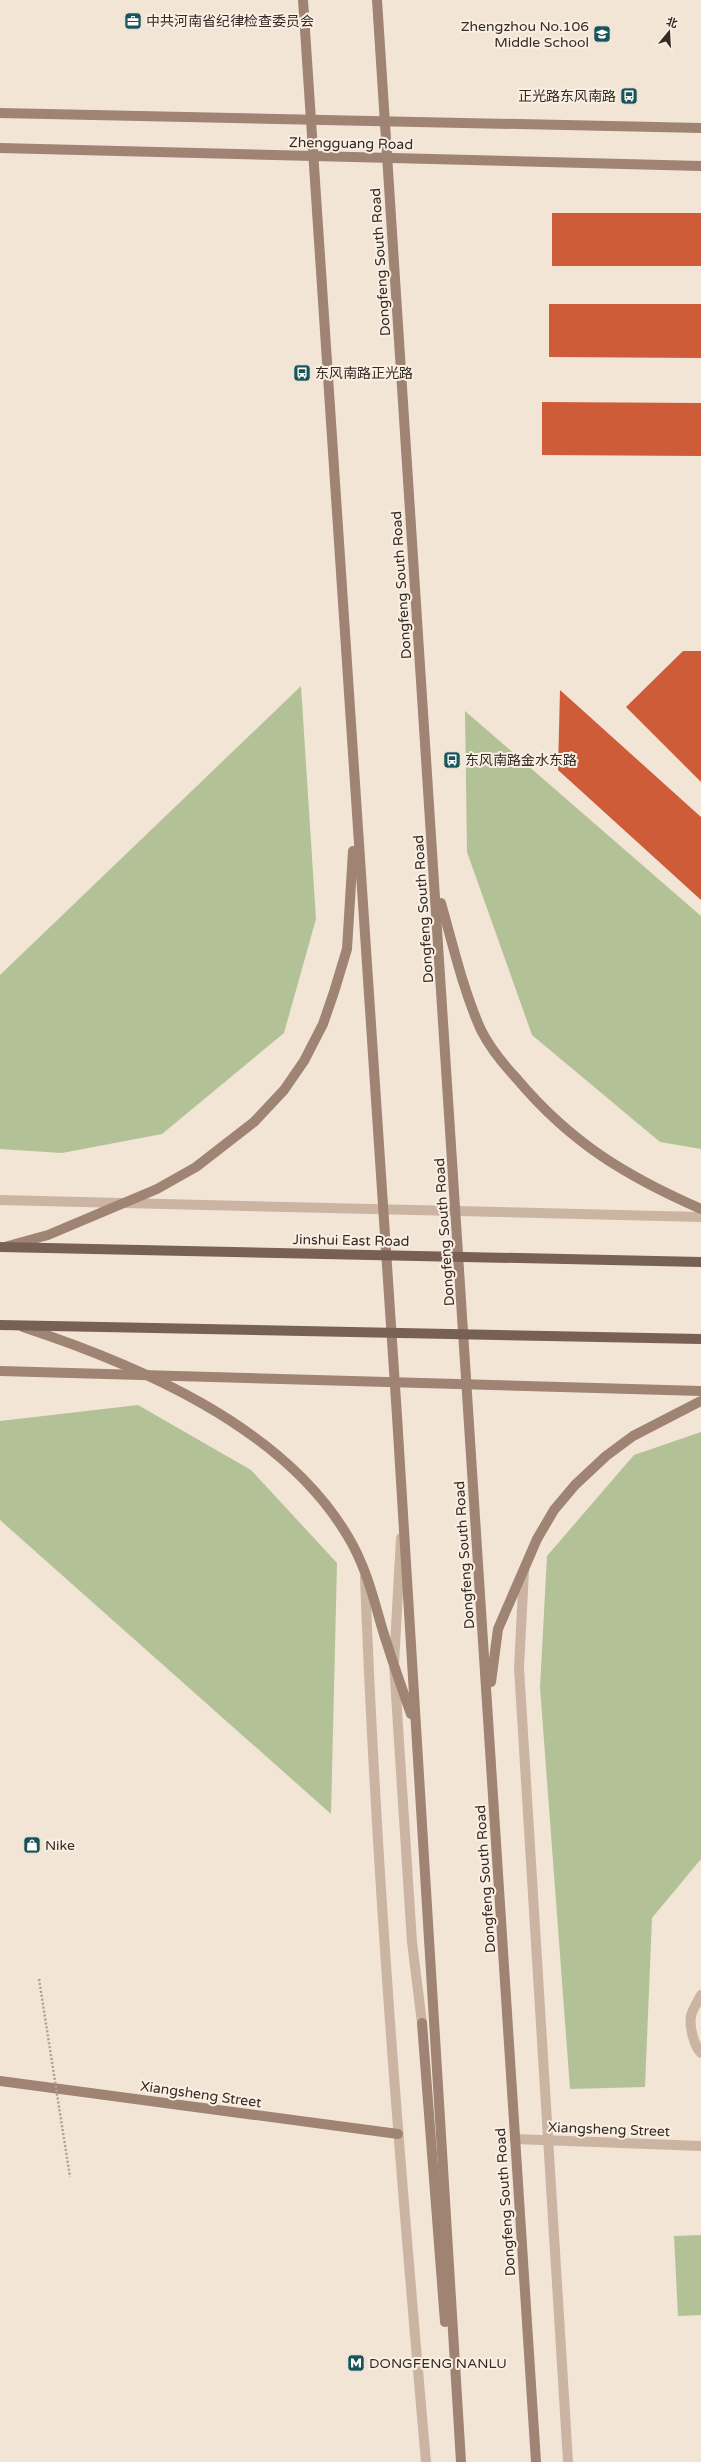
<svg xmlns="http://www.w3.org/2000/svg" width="701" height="2462" viewBox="0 0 701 2462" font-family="'Varela Round','Noto Sans SC',sans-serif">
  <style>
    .green { fill: #b3c296 }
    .building { fill: #ce5c38 }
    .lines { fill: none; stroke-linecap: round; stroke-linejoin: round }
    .lane { stroke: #cbb5a2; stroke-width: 10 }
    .street { stroke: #cbb5a2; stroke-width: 10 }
    .secondary { stroke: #9f8373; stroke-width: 10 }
    .primary { stroke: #786055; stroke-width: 10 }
    .path-bridge { stroke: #b79e8c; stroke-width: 2.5; stroke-dasharray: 2 2; stroke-linecap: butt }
    .labels { text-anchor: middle; stroke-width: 4; stroke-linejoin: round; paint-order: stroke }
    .poi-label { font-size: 14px; fill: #352a25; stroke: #faefe3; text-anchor: start }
    .street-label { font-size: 14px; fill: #352a25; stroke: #faefe3 }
  </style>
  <rect width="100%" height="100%" fill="#f2e5d6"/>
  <!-- green -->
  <g class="green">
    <polygon points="301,686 316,919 284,1033 162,1134 62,1153 0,1149 0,975"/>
    <polygon points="465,711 701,916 701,1149 660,1142 532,1035 467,852"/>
    <polygon points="138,1405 251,1470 337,1563 331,1814 0,1520 0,1421"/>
    <polygon points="701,1432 701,1859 652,1918 645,2087 570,2089 540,1687 547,1556 634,1455"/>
    <polygon points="701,2235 701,2315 678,2316 674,2236"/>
  </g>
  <!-- building -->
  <g class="building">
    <rect x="552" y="213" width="149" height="53"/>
    <polygon points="549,304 701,304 701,358 549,357"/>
    <polygon points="542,402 701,403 701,456 542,455"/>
    <polygon points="683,651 701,651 701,782 626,707"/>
    <polygon points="560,690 701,817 701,900 558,770"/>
  </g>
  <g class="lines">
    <!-- lane -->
    <path class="lane" d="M701,1995C698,2001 692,2010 691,2016C689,2026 694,2046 701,2053"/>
    <!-- street -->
    <g class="street">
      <polyline points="0,1200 701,1217"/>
      <polyline points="401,1538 394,1664 412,1942 422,2023"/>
      <polyline points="524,1570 519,1668 568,2462"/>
      <path d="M365,1577C376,1873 400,2167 426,2462"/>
      <polyline points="515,2139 701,2146"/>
    </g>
    <!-- secondary -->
    <g class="secondary">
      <polyline points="303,0 397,1416 461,2462"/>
      <polyline points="377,0 536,2462"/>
      <polyline points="0,113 701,128"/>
      <polyline points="0,148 701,166"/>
      <path d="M441,903C453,945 463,990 481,1030C490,1048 504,1065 517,1079C571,1143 626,1176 701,1209"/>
      <polyline points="8,1246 48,1235 157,1189 196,1167 254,1122 284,1090 304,1061 323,1024 334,992 347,949 353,851"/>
      <path d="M23,1327C138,1365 282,1426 347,1535C365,1564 373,1596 382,1628C391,1657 401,1686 411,1714"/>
      <polyline points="0,1371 701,1391"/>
      <polyline points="491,1682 498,1629 537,1539 554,1510 575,1485 606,1456 633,1436 701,1401"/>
      <polyline points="422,2023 445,2322"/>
      <polyline points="0,2081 398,2134"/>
    </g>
    <!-- primary -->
    <g class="primary">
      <polyline points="0,1247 701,1262"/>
      <polyline points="0,1325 701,1339"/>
    </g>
    <!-- path-bridge -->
    <polyline class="path-bridge" points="39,1979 70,2177"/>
  </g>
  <!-- icons -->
  <defs>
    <symbol id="office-square" viewBox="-11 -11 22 22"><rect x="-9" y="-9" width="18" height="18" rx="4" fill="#185559" stroke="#faefe3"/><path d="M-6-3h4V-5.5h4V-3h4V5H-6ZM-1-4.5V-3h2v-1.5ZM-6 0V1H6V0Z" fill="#fff"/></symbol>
    <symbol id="school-square" viewBox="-11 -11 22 22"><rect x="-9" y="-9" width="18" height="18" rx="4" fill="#185559" stroke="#faefe3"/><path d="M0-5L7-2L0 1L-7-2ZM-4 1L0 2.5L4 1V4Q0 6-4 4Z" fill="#fff"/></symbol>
    <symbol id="bus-square" viewBox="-11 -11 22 22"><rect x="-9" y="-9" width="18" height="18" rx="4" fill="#185559" stroke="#faefe3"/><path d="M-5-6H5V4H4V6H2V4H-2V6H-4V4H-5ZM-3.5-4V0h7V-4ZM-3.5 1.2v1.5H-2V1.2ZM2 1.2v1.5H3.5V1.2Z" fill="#fff"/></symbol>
    <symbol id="shop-square" viewBox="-11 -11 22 22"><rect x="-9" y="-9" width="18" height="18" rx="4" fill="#185559" stroke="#faefe3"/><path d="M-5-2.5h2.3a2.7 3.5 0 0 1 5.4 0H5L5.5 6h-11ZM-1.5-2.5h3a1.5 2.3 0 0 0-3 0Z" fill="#fff"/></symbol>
    <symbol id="metro-square" viewBox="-11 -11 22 22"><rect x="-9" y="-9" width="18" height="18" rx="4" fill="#185559" stroke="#faefe3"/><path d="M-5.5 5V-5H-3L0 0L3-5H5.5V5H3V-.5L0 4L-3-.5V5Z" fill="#fff"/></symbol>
  </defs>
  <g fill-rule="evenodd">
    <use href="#office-square" x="123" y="11" width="20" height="20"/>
    <use href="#school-square" x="592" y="24" width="20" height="20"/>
    <use href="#bus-square" x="619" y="86" width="20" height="20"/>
    <use href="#bus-square" x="292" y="363" width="20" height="20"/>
    <use href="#bus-square" x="442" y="750" width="20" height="20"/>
    <use href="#shop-square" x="22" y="1835" width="20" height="20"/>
    <use href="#metro-square" x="346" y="2353" width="20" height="20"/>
  </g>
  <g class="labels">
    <!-- poi labels -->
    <g class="poi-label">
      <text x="146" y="26">中共河南省纪律检查委员会</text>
      <text x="589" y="31" text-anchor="end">Zhengzhou No.106<tspan x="589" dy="16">Middle School</tspan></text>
      <text x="616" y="101" text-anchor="end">正光路东风南路</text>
      <text x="315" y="378">东风南路正光路</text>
      <text x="465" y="765">东风南路金水东路</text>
      <text x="45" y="1850">Nike</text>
      <text x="369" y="2368">DONGFENG NANLU</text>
    </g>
    <!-- street labels -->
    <g class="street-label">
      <text transform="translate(351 143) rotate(1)" y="5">Zhengguang Road</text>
      <text transform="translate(380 262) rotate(-94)" y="5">Dongfeng South Road</text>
      <text transform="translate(401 585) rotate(-94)" y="5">Dongfeng South Road</text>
      <text transform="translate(423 909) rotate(-94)" y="5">Dongfeng South Road</text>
      <text transform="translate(444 1232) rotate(-94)" y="5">Dongfeng South Road</text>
      <text transform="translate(351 1240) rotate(1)" y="5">Jinshui East Road</text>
      <text transform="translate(464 1555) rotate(-94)" y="5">Dongfeng South Road</text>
      <text transform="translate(485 1879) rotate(-94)" y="5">Dongfeng South Road</text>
      <text transform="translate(201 2094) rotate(8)" y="5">Xiangsheng Street</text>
      <text transform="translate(609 2129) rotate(2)" y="5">Xiangsheng Street</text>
      <text transform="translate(505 2202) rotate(-94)" y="5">Dongfeng South Road</text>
    </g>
  </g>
  <!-- north arrow -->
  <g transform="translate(669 32) rotate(18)" stroke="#faefe3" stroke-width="3" paint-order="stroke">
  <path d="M0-3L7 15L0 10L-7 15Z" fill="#352a25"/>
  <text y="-6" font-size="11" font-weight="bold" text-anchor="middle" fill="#352a25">北</text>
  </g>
</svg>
